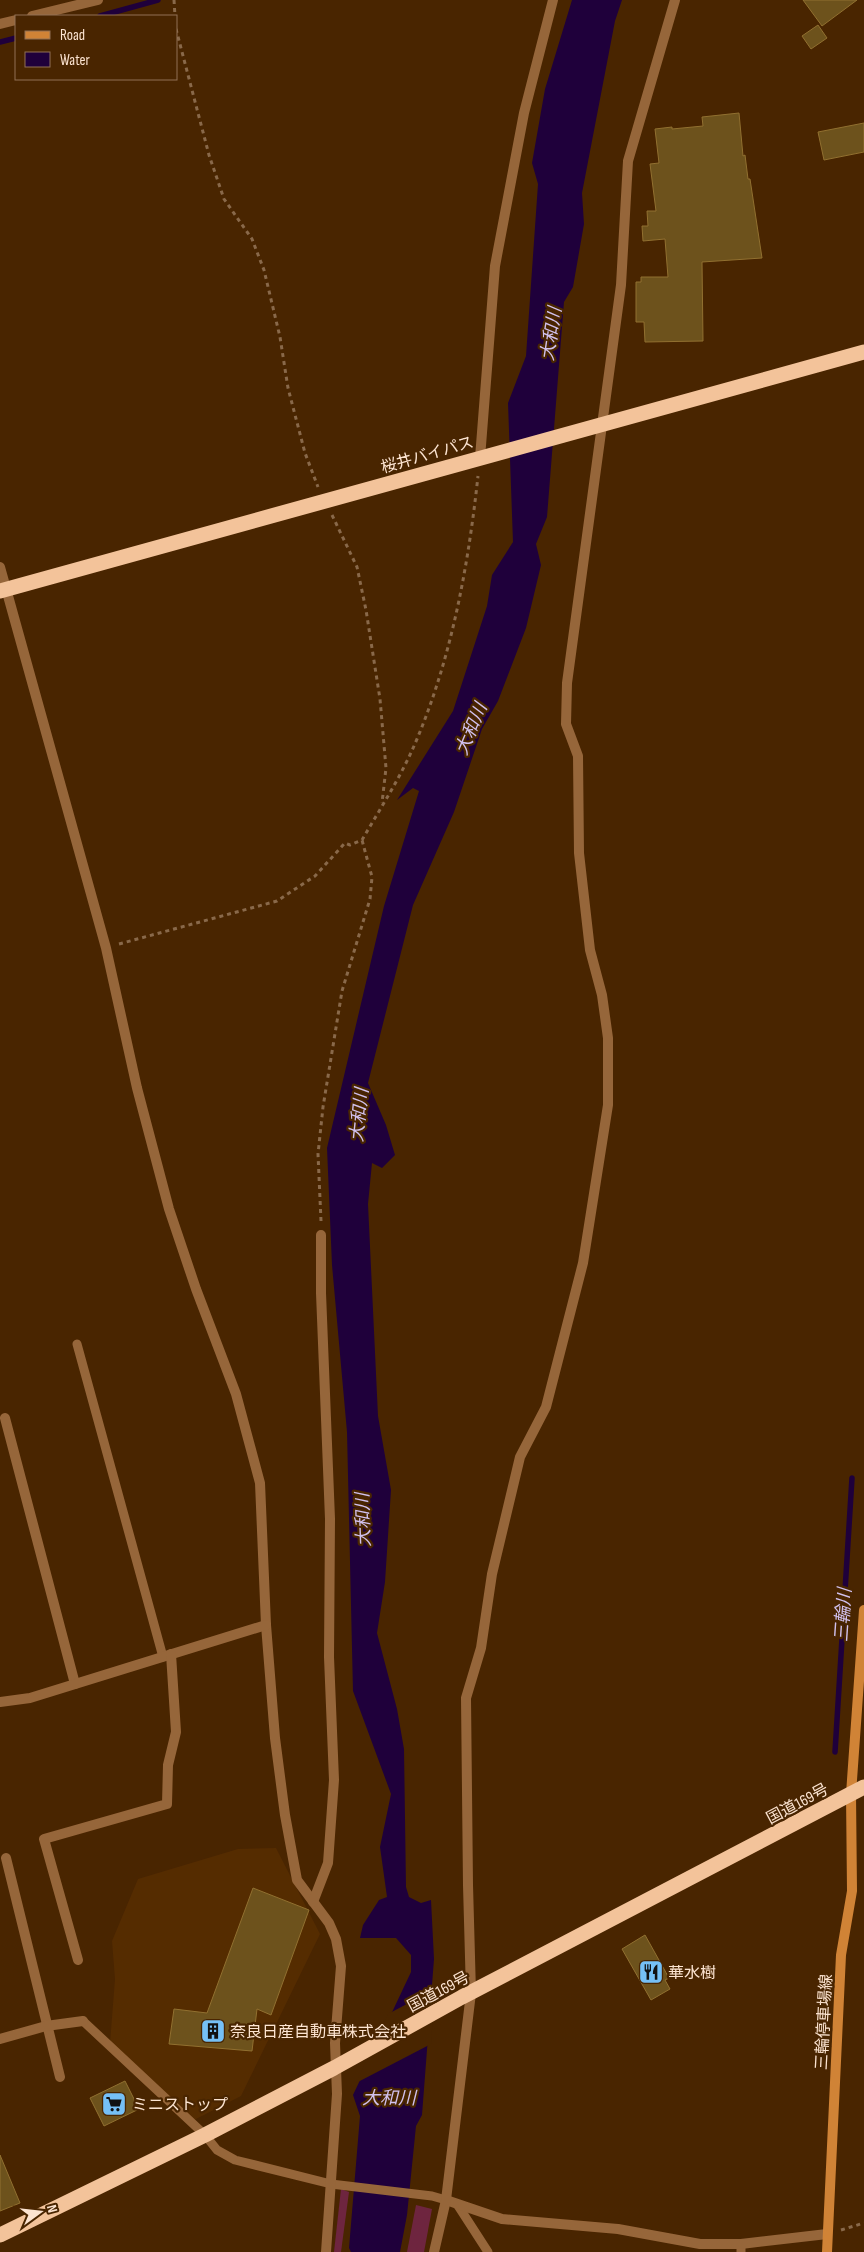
<svg xmlns="http://www.w3.org/2000/svg" width="864" height="2252" viewBox="0 0 864 2252" font-family="'Sofia Sans Condensed','Noto Sans JP',sans-serif">
  <style>
    .built { fill: #552c00 }
    .green { fill: #6e253f }
    .water { fill: #1f003b }
    .pier { fill: #492500 }
    .lines { fill: none; stroke-linecap: round; stroke-linejoin: round }
    .stream { stroke: #1f003b; stroke-width: 5.5 }
    .building { fill: #6d521c; stroke: #917030 }
    .path { stroke: #89694a; stroke-width: 3; stroke-dasharray: 4 4; stroke-linecap: butt }
    .lane { stroke: #96663a; stroke-width: 9 }
    .street { stroke: #96663a; stroke-width: 10 }
    .secondary { stroke: #d08336; stroke-width: 10 }
    .highway { stroke: #f3c39a; stroke-width: 15 }
    .labels { text-anchor: middle; stroke-width: 4.5; stroke-linejoin: round; paint-order: stroke }
    .street-label { font-size: 16px; fill: #fce4d1; stroke: #492500 }
    .poi-label { font-size: 16px; fill: #fce4d1; stroke: #492500; text-anchor: start }
    .water-label { font-size: 18px; font-style: italic; fill: #d1c1ee; stroke: #492500 }
  </style>
  <rect width="100%" height="100%" fill="#492500"/>
  <!-- built -->
  <polygon class="built" points="276,1848 320,1934 241,2096 192,2121 110,2043 115,1979 112,1941 138,1879 238,1849"/>
  <!-- green -->
  <g class="green">
    <polygon points="341,2189 349,2192 341,2252 334,2252"/>
    <polygon points="416,2205 432,2209 424,2252 407,2252"/>
  </g>
  <!-- water -->
  <polygon class="water" points="572,0 622,0 615,21 582,193 584,224 573,287 564,302 547,517 536,544 541,565 526,628 498,701 482,729 454,812 413,905 368,1083 386,1125 395,1155 382,1168 372,1163 368,1204 378,1416 391,1490 385,1582 377,1633 397,1709 404,1749 406,1887 409,1897 421,1903 431,1900 434,1959 422,2115 416,2126 407,2215 400,2252 351,2252 349,2248 360,2116 353,2095 411,1972 411,1955 396,1938 360,1938 363,1925 379,1900 387,1897 380,1847 391,1794 353,1691 347,1432 332,1265 327,1148 384,906 419,791 413,788 397,800 453,711 487,606 492,575 513,542 508,403 526,356 538,184 532,163 545,89"/>
  <!-- pier -->
  <polygon class="pier" points="435,1989 431,2044 356,2083 388,2014"/>
  <g class="lines">
    <!-- stream -->
    <g class="stream">
      <polyline points="100,16 158,0"/>
      <polyline points="0,42 16,38"/>
      <polyline points="835,1752 852,1478"/>
    </g>
  </g>
  <!-- building -->
  <g class="building">
    <polygon points="803,0 857,0 822,26"/>
    <polygon points="818,25 827,38 811,49 802,36"/>
    <polygon points="739,113 743,156 745,155 748,179 750,179 762,258 702,262 703,341 645,342 644,322 636,322 636,282 641,282 641,277 668,277 665,239 643,241 642,226 648,226 647,211 656,211 650,164 659,163 655,129 672,127 672,129 703,126 702,117"/>
    <polygon points="864,123 864,152 824,160 818,132"/>
    <polygon points="253,1888 309,1910 271,2015 257,2009 252,2051 169,2044 174,2009 207,2013"/>
    <polygon points="645,1935 669,1978 665,1980 670,1989 651,2000 622,1949"/>
    <polygon points="125,2081 139,2109 104,2126 90,2098"/>
    <polygon points="0,2155 20,2203 0,2211"/>
  </g>
  <g class="lines">
    <!-- path -->
    <g class="path">
      <polyline points="174,0 175,16"/>
      <polyline points="176,29 209,155 224,199 252,239 264,270 280,337 288,388 305,453 318,487"/>
      <polyline points="332,515 357,567 366,610 380,699 386,768 382,803"/>
      <path d="M119,944L277,901L315,876L345,843L350,845L362,840C380,809 400,778 414,746C451,661 468,568 478,476"/>
      <polyline points="321,1221 318,1154 323,1107 342,991 370,899 372,877 362,840"/>
      <polyline points="841,2230 864,2223"/>
    </g>
    <!-- lane -->
    <g class="lane">
      <polyline points="77,1344 163,1657"/>
      <polyline points="83,2021 205,2135 217,2150 235,2160 331,2184 432,2196 446,2200"/>
      <polyline points="457,2204 488,2252"/>
      <polyline points="741,2252 741,2244"/>
    </g>
    <!-- street -->
    <g class="street">
      <polyline points="32,16 98,0"/>
      <polyline points="0,24 16,20"/>
      <polyline points="480,458 495,266 524,113 553,0"/>
      <polyline points="0,567 106,948 137,1088 169,1209 196,1289 236,1394 260,1483 266,1625 275,1738 285,1815 297,1880 329,1923 336,1939 341,1966 335,2043 337,2094 326,2252"/>
      <polyline points="5,1418 75,1684"/>
      <polyline points="0,1702 30,1698 266,1625"/>
      <polyline points="6,1858 60,2077"/>
      <polyline points="313,1902 328,1863 334,1780 329,1657 330,1519 321,1293 321,1235"/>
      <polyline points="78,1960 44,1839 167,1804 168,1765 176,1732 171,1654"/>
      <polyline points="0,2039 46,2026 83,2021"/>
      <polyline points="446,2200 502,2219 618,2229 700,2244 741,2244 827,2234"/>
      <polyline points="434,2252 446,2200 471,1993 468,1885 466,1698 481,1648 492,1574 520,1457 546,1407 583,1263 608,1105 608,1038 602,995 590,950 579,853 578,756 566,724 567,683 621,285 628,161 675,0"/>
    </g>
    <!-- secondary -->
    <polyline class="secondary" points="827,2252 841,1955 852,1891 851,1794 864,1610"/>
    <!-- highway -->
    <g class="highway">
      <polyline points="0,591 864,352"/>
      <polyline points="0,2235 205,2135 334,2068 462,1997 864,1787"/>
    </g>
  </g>
  <!-- icons -->
  <defs>
    <symbol id="restaurant-square" viewBox="-11 -11 22 22"><rect x="-9" y="-9" width="18" height="18" rx="4" fill="#75c0f6" stroke="#492500"/><path d="M-5-6h1v4h1v-4h1v4h1v-4h1v5L-1.5 .5V6h-2V.5L-5-1ZM5-6V6H3V1.5H1.5Q1.5-4 5-6Z" fill="#111"/></symbol>
    <symbol id="building-square" viewBox="-11 -11 22 22"><rect x="-9" y="-9" width="18" height="18" rx="4" fill="#75c0f6" stroke="#492500"/><path d="M-4-6H4V6H1V3H-1V6H-4ZM-2.5-4.3h1.7v1.8h-1.7ZM.8-4.3h1.7v1.8H.8ZM-2.5-1h1.7V.8h-1.7ZM.8-1h1.7V.8H.8Z" fill="#111"/></symbol>
    <symbol id="supermarket-square" viewBox="-11 -11 22 22"><rect x="-9" y="-9" width="18" height="18" rx="4" fill="#75c0f6" stroke="#492500"/><path d="M-6-5.5h2.5l.6 2H6L4.5 2H-2.5L-4.4-4H-6ZM-1.5 3.2a1.3 1.3 0 1 0 .1 0ZM3 3.2a1.3 1.3 0 1 0 .1 0Z" fill="#111"/></symbol>
  </defs>
  <g fill-rule="evenodd">
    <use href="#restaurant-square" x="637" y="1958" width="28" height="28"/>
    <use href="#building-square" x="199" y="2017" width="28" height="28"/>
    <use href="#supermarket-square" x="100" y="2090" width="28" height="28"/>
  </g>
  <g class="labels">
    <!-- street labels -->
    <g class="street-label">
      <text transform="translate(427 454) rotate(-16)" y="6">桜井バイパス</text>
      <text transform="translate(797 1803) rotate(-28)" y="6">国道169号</text>
      <text transform="translate(438 1991) rotate(-28)" y="6">国道169号</text>
      <text transform="translate(823 2022) rotate(-87)" y="6">三輪停車場線</text>
    </g>
    <!-- poi labels -->
    <g class="poi-label">
      <text x="668" y="1978">華水樹</text>
      <text x="230" y="2037">奈良日産自動車株式会社</text>
      <text x="132" y="2110">ミニストップ</text>
    </g>
    <!-- water labels -->
    <g class="water-label">
      <text transform="translate(551 334) rotate(-81)" y="6">大和川</text>
      <text transform="translate(471 729) rotate(-67)" y="6">大和川</text>
      <text transform="translate(359 1115) rotate(-84)" y="6">大和川</text>
      <text transform="translate(363 1520) rotate(-92)" y="6">大和川</text>
      <text transform="translate(843 1615) rotate(-86)" y="6">三輪川</text>
      <text x="389" y="2104">大和川</text>
    </g>
  </g>
  <!-- legend -->
  <rect x="15" y="15" width="162" height="65" fill="#492500" stroke="#917154"/>
  <rect x="25" y="31" width="25" height="8" fill="#d08336" stroke="#917154"/>
  <text x="60" y="40" font-size="15" fill="#fce4d1">Road</text>
  <rect x="25" y="52" width="25" height="15" fill="#1f003b" stroke="#917154"/>
  <text x="60" y="65" font-size="15" fill="#fce4d1">Water</text>
  <!-- north arrow -->
  <g transform="translate(40 2212) rotate(75)" stroke="#492500" stroke-width="4" paint-order="stroke">
  <path d="M0-4L9 19L0 12L-9 19Z" fill="#fce4d1"/>
  <text y="-8" font-size="14" font-weight="bold" text-anchor="middle" fill="#fce4d1">N</text>
  </g>
</svg>
